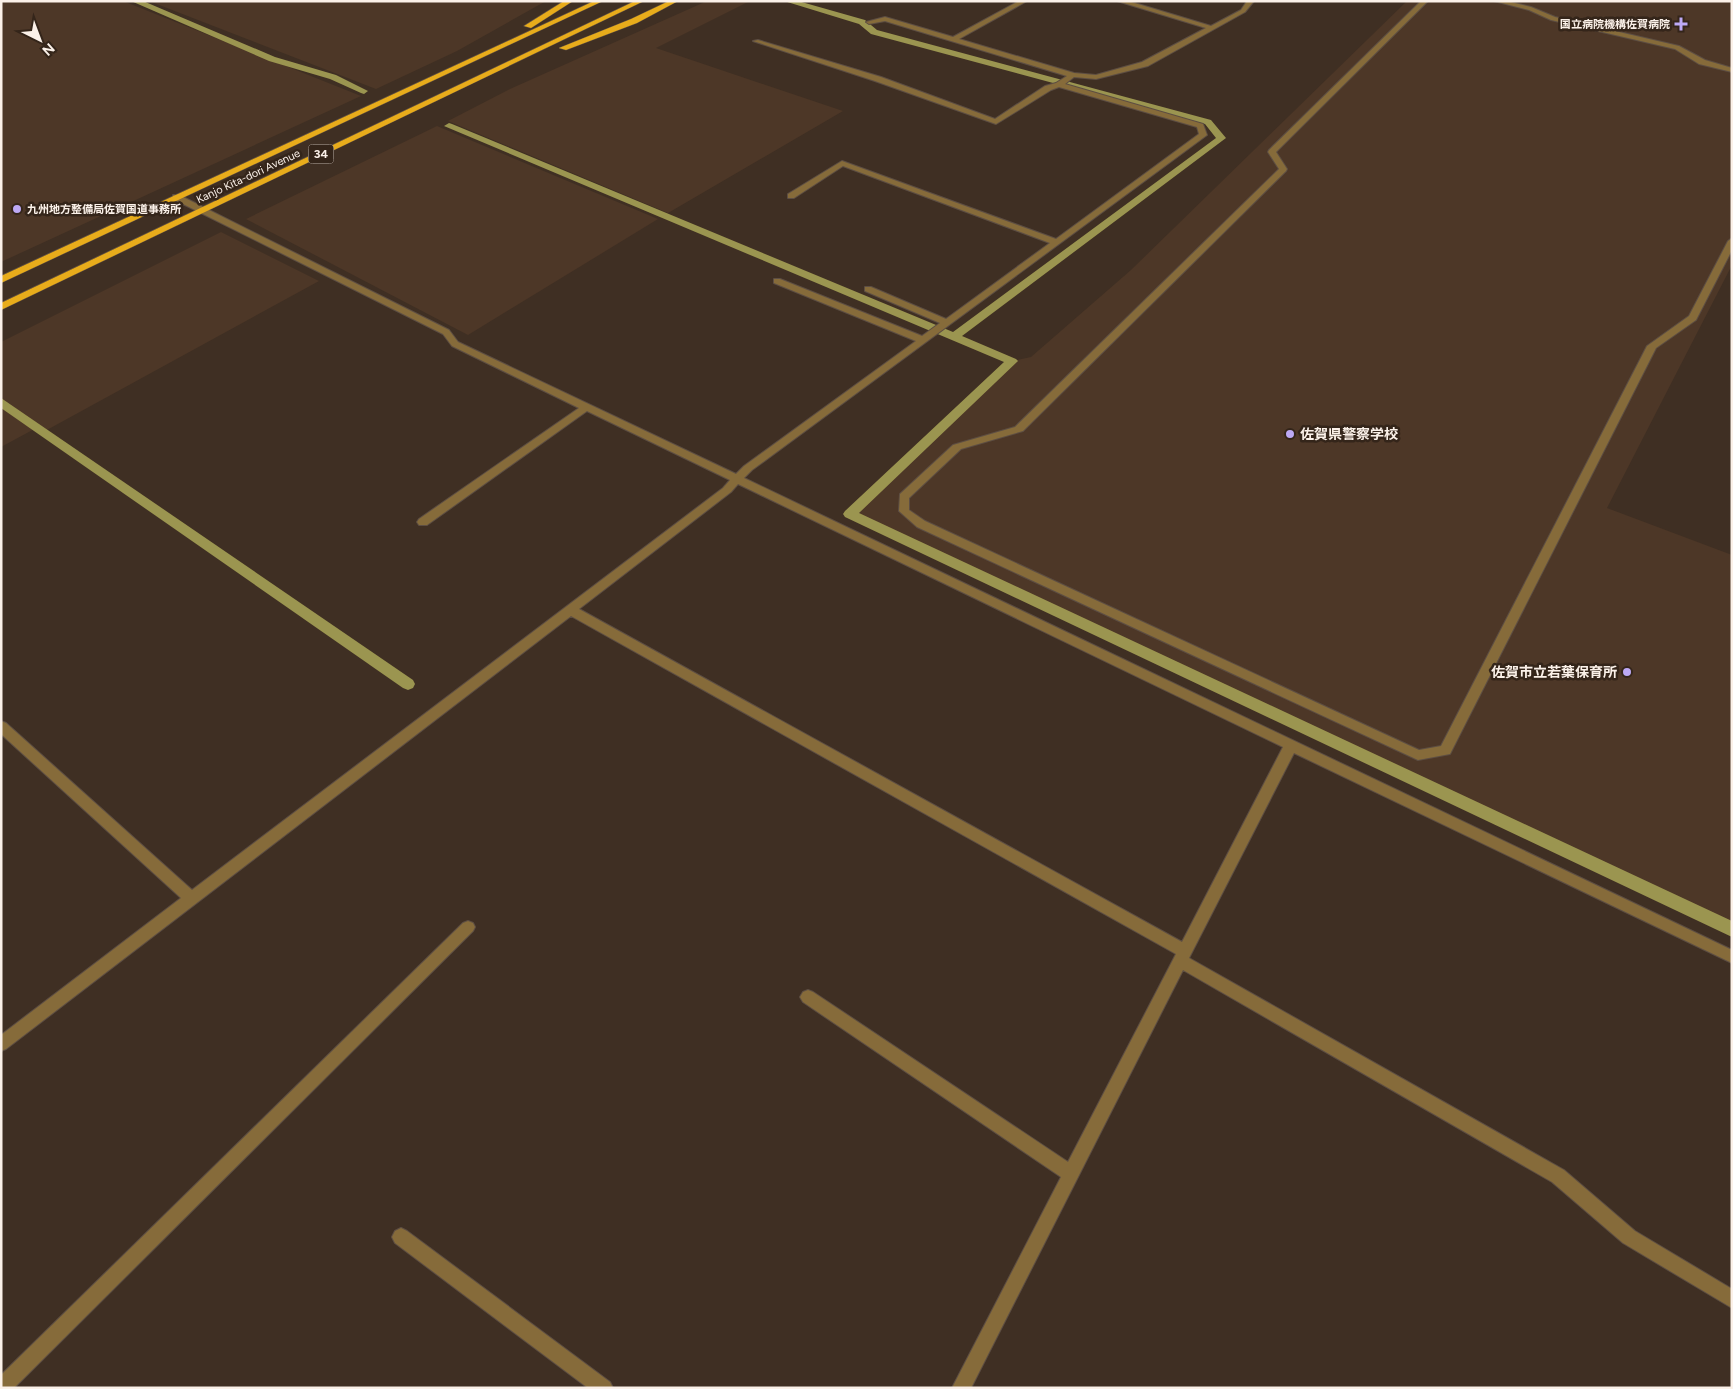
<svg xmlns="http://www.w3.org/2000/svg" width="1733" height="1389" viewBox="0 0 1733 1389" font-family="Figtree,'Noto Sans JP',sans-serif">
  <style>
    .built { fill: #4d3727 }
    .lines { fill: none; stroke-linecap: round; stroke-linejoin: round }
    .stream { fill: #9b9550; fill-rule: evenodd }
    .service-casing { stroke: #5d4e43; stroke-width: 2 }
    .minor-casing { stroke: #5d4e43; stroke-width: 2 }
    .trunk-casing { stroke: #5d4e43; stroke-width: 1 }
    .service { fill: #866b3a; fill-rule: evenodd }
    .minor { fill: #866b3a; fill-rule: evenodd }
    .trunk { fill: #e8ac1b; fill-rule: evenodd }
    .poi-dot { fill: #bda9f5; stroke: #34251a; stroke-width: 2 }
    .labels { text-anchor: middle; stroke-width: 5; stroke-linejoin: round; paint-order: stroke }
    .far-poi-label { font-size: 11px; font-weight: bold; fill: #fbf1e9; stroke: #34251a; text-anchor: end }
    .far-street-label { font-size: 11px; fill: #fbf1e9; stroke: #34251a }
    .shield { fill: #34251a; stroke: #bfb4ab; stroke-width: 1 }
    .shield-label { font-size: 12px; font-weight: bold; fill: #fbf1e9 }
    .poi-label { font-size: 14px; font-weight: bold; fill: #fbf1e9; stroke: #34251a; text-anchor: start }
  </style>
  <rect width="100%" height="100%" fill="#3f2f23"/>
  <!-- built -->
  <g class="built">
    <polygon points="1,1 123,1 361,96 1,262"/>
    <polygon points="149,1 546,1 457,51 376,89"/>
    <polygon points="707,1 750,1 656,48 843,111 668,213 448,121 510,89"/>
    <polygon points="1407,1 1732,1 1732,265 1607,508 1732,555 1732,926 850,514 1012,361 1031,357 1131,270"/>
    <polygon points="437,126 658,219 468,335 246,219"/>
    <polygon points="221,232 319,281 45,431 38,427 1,447 1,342"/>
  </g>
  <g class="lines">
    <!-- stream -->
    <g class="stream">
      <polygon points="131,1 143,1 275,57 336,75 368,91 364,94 361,93 330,79 269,61"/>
      <polygon points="784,1 798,1 865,20 877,30 1211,120 1226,138 962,336 1016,359 1018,361 859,513 1732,921 1732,937 845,517 843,514 845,511 1004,362 444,126 449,123 452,124 953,332 1216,138 1205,124 871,34 859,24"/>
      <polygon points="1,398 413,680 415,684 413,688 408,690 403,688 1,408"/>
    </g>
    <defs>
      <g id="service">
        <polygon points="1421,1 1428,1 1276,152 1287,169 1286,171 1023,431 961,449 909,498 909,510 925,521 1419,750 1441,746 1647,346 1689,316 1728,241 1732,238 1732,250 1696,320 1656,348 1450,754 1418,760 917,527 899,511 900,494 953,445 1015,427 1279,169 1268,152 1269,150"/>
        <polygon points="1494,1 1507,1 1531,7 1555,17 1679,46 1705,60 1732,68 1732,72 1699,64 1675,49 1551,20 1529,10"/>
        <polygon points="468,921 473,923 475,927 473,931 14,1388 1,1388 1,1375 463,923"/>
      </g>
      <g id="minor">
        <path d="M1019,1H1027L959,39L1074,73L1096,75L1142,62L1206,28L1117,1H1128L1211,26L1241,10L1247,1H1254L1245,12L1148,66L1096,79L1074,77L1065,84L1203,124L1207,135L752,470L744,478L1732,950V963L1294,753L1189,958L1564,1170L1635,1231L1732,1289V1308L1623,1243L1552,1182L1183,970L971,1388H952L1061,1177L803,1002L800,997L803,992L808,990L813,992L1068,1162L1176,954L571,616L6,1049L1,1051V1035L181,898L1,734V721L6,723L192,890L723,488L730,480L587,411L427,525H419L417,522L419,519L579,408L452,346L443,334L173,199V195H179L449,330L458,342L736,474L744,466L916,341L774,283V279H780L922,336L940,323L865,291V287H871L946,319L1050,243L843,166L794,198H788V194L842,161L1056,239L1199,134L1197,127L1059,87L1051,90L996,124L875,81L753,41L758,40L881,77L995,119L1045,86L1056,83L1067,76L885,21L869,24L866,22L885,17L953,37ZM738,484L1283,747L1182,942L579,609L731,492Z"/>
        <polygon points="401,1228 407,1231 610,1382 613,1388 588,1388 395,1243 392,1237 395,1231"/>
      </g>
      <g id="trunk">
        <polygon points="564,1 573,1 531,28 524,26"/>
        <polygon points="594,1 603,1 1,283 1,276"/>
        <polygon points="635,1 644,1 1,310 1,303"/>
        <polygon points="669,1 678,1 637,23 566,50 559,48 631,19"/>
      </g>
    </defs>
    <!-- service casing -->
    <use href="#service" class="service-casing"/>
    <!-- minor casing -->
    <use href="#minor" class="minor-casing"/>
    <!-- trunk casing -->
    <use href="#trunk" class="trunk-casing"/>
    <!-- service -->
    <use href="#service" class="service"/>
    <!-- minor -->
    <use href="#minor" class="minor"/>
    <!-- trunk -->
    <use href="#trunk" class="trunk"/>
  </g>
  <!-- markers -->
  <g class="poi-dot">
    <path d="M1678.5 16.5h5v5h5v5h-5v5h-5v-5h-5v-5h5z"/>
    <circle cx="17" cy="209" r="5"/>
    <circle cx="1290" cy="434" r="5"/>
    <circle cx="1627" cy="672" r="5"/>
  </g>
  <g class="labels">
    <!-- far-poi labels -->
    <g class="far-poi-label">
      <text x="1670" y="28">国立病院機構佐賀病院</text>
      <text x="27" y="213" text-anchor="start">九州地方整備局佐賀国道事務所</text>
    </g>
    <!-- far-street labels -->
    <g class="far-street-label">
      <text transform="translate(248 176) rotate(-25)" y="4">Kanjo Kita-dori Avenue</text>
    </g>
    <!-- shield labels -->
    <rect class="shield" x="308.5" y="144.5" width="25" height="19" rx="4"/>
    <g class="shield-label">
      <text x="321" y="158">34</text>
    </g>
    <!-- poi labels -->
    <g class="poi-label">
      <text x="1300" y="439">佐賀県警察学校</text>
      <text x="1617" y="677" text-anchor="end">佐賀市立若葉保育所</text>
    </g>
  </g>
  <!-- border -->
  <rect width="1733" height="1389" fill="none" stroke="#fbf1e9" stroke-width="5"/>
  <!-- north arrow -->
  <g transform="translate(40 40) rotate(138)" stroke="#34251a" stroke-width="4" paint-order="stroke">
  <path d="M0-4L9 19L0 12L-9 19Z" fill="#fbf1e9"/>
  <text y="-8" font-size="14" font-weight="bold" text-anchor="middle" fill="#fbf1e9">N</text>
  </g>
</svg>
